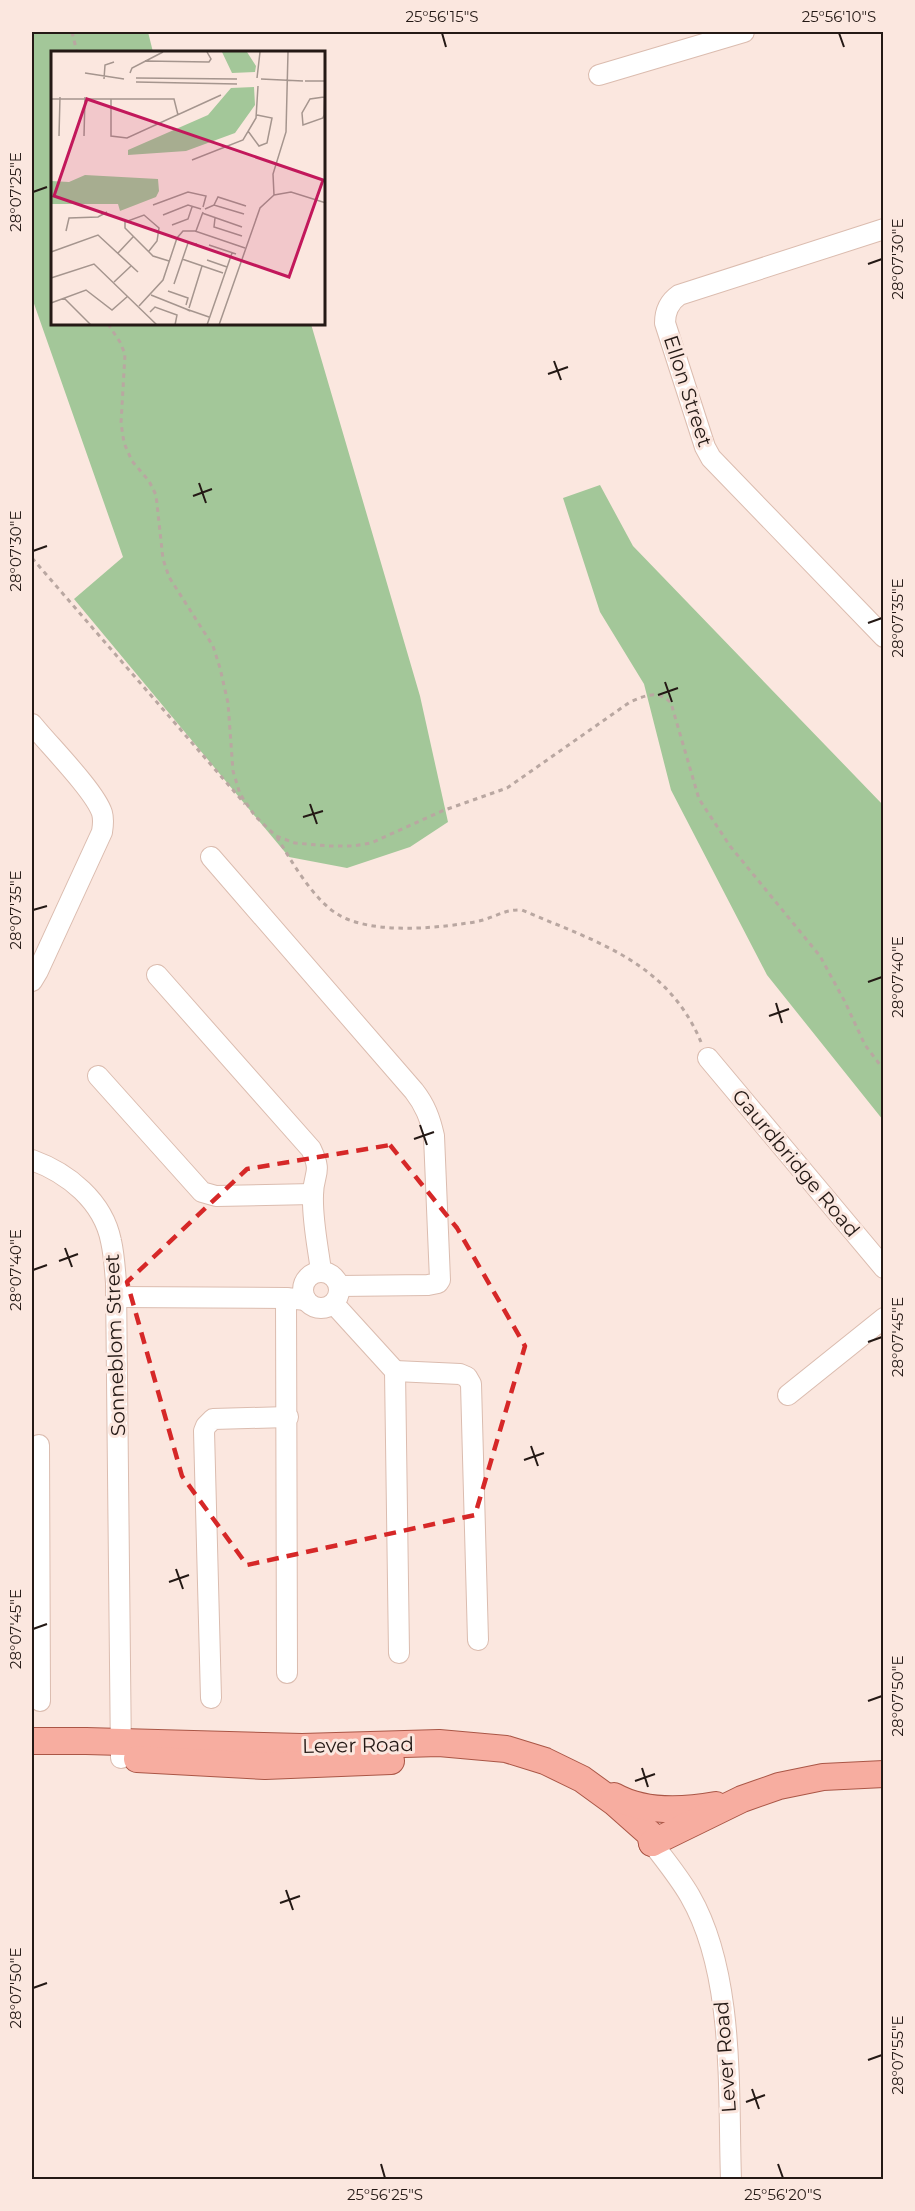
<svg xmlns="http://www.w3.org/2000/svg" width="915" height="2211" viewBox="0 0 915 2211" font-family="Montserrat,sans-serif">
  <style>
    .green { fill: #a3c799 }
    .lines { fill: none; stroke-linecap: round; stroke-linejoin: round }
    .minor-casing { stroke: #dbbcaf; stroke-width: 22 }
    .major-casing { stroke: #aa5646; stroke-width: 28 }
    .path { stroke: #b9a7a1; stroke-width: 3; stroke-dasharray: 4.5 4.5; stroke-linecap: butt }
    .minor { stroke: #fff; stroke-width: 20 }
    .major { stroke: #f7ada0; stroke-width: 26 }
    .marked { fill: none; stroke: #d62828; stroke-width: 4.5; stroke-dasharray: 12 8; stroke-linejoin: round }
    .ticks { fill: none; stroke: #241915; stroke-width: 2 }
    .labels { text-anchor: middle; stroke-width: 6; stroke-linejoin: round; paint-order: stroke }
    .street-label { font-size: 20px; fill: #241915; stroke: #fbe7df }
    .inset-road { fill: none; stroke: #a5958e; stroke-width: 1.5 }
    .view { fill: #c2185b; fill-opacity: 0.15; stroke: #c2185b; stroke-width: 3 }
    .inset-edge { fill: none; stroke: #241915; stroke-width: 3 }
    .neatline { fill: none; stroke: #241915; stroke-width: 2 }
    .ticks-label { font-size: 15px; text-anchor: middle; fill: #241915 }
  </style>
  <rect width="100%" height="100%" fill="#fbe7df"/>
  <!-- green -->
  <g class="green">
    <polygon points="32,32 148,32 153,52 52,52 52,324 311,324 420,696 448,822 410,847 347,868 289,857 74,599 123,557 32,298"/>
    <polygon points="600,485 633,546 883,805 883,1120 767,975 671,790 644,684 600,612 563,498"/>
  </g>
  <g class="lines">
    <defs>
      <g id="minor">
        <polyline points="599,75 744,32"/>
        <path d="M884,229L679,295C669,302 665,311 665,323L705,447L711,458L884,637"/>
        <path d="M32,724C48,744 95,791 102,813C104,820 103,826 102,832L38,971L32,981"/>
        <path d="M211,857L414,1091C425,1105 430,1118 434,1136L440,1280L438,1283L428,1285L340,1286"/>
        <path d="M157,975L311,1149C323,1174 313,1173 313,1195C312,1220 318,1247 321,1271"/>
        <polyline points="708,1058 884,1268"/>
        <polyline points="98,1076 202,1192 216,1196 313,1194"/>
        <path d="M32,1160C68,1173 103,1201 111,1241C114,1254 115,1269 116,1283L121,1758"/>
        <circle cx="321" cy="1290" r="18"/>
        <polyline points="117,1297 286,1298 306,1300"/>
        <polyline points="286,1298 287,1673"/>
        <polyline points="334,1304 395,1371 399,1653"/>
        <polyline points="395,1371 460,1374 467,1377 471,1384 478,1640"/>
        <polyline points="788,1395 884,1318"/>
        <polyline points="39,1445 40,1701"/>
        <polyline points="211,1698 204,1431 206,1426 213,1419 288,1417"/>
        <path d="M652,1843C665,1860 679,1877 690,1896C735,1974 728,2091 731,2180"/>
      </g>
      <g id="major">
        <polyline points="32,1741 86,1741 302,1747 439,1743 506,1749 545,1761 582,1779 615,1803 650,1834 652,1843"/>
        <polyline points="137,1759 265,1766 391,1761"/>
        <path d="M614,1796C644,1813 683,1811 716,1805"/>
        <polyline points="652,1843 742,1799 779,1786 823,1777 884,1774"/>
      </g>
    </defs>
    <!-- minor casing -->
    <use href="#minor" class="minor-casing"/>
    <!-- major casing -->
    <use href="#major" class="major-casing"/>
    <!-- path -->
    <g class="path">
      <polyline points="72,32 77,52"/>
      <path d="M108,324L120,342L125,354L121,423L124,443L132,461L149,481L156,495L163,559L169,577L213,646L220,668L228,703L233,771L240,794L255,816L276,836L295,843L329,846H353L371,843L442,811L507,788L630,702C644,696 658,689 671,703L699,799L730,846L820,956L845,1002L865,1045L884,1070"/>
      <polyline points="32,558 245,804"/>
      <path d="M277,837C291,861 315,902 339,915C370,933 426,929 461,924C468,923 476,922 483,920C497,916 506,909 522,910C596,942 667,961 701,1042"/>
    </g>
    <!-- minor -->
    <use href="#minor" class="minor"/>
    <!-- major -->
    <use href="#major" class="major"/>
  </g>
  <!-- marked area -->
  <path class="marked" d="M390,1145L457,1228L525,1346L475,1515L247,1565L182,1476L127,1282L247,1169Z"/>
  <!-- ticks -->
  <path class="ticks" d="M442,33L446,47M839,33L844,47M33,192L47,187M868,264L882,259M554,361L561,380M548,374L568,367M199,483L206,503M193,496L212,489M33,551L47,546M868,623L882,618M665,682L672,702M658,695L678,688M310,804L317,824M303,817L323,811M33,910L47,906M868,982L882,977M776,1003L782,1023M769,1016L789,1009M420,1125L427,1145M414,1139L434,1132M65,1248L72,1267M59,1261L78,1254M33,1270L47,1265M868,1342L882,1337M531,1446L538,1466M524,1460L544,1453M176,1569L183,1589M169,1582L189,1575M33,1629L47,1624M868,1701L882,1696M642,1768L648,1787M635,1781L655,1774M286,1890L293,1910M280,1903L300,1896M33,1988L47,1983M868,2060L882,2055M752,2089L759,2109M746,2102L765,2095M381,2164L385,2178M778,2164L783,2178"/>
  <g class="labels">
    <!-- street labels -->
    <g class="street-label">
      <text transform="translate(688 391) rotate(72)" y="7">Ellon Street</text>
      <text transform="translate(796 1163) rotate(50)" y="7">Gaurdbridge Road</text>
      <text transform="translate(115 1345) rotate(-92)" y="7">Sonneblom Street</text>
      <text transform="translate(358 1745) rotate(-1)" y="7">Lever Road</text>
      <text transform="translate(725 2057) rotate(-94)" y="7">Lever Road</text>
    </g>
  </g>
  <!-- overview -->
  <g transform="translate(51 51)">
    <rect width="274" height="274" fill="#fbe7df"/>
    <path d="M171,1H196L205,15L204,21L181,22ZM203,36L204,54L184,82L135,100L77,104V99L157,64L180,37ZM34,124L107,128L108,140L105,146L69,160L67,153H0V130L18,131Z" fill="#a3c799"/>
    <path class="inset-road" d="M94,10L158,11L160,8L156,1M34,22L73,28M79,22L81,17L112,1M85,27L186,28M206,27L209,1M53,28L54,14L63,11M210,28L252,30M254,30H274M85,31L186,33M273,46L259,48L251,62L252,74L272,67L273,64L274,30M0,48H123L127,64M60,48V85L76,87L170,44M197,80L208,95L216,92L221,67L206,64M8,85L9,46M33,85L34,46M141,109L192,89L205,67L207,35M223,144L240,141L275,152M223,144L222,123L235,81L237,1M102,154L137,141L155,145L152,156M163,154L167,146L195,155M154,158L163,154L193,163M151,162L191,176M112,164L137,154L150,158M164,167L163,176L191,185M121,174L137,168L141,156M15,180L18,167L47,166L56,161M145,180L152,161M158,194L185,203M98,200L106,190L108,177L93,164L74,171V177L102,205L118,210M0,201L47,184L87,221M67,202L82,186M131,208L172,222M156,209L176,216M0,227L43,213L106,274M63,231L80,215M123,233L137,192L146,193M117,240L137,247L135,254M100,244L135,258M13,247L40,274M0,252L35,239L61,259L77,245M88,255L112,229L126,187L132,180H144L194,197M138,257L151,215M139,260L135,258L158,266M99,261L104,256L126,264L124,274M73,274H96M156,274L181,202M168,274L209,157L223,144"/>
    <path class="view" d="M36,48L272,129L238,226L3,145Z"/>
    <rect width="274" height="274" class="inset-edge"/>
  </g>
  <!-- border -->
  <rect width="915" height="2211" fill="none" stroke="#fbe7df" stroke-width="66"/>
  <rect x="33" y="33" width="849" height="2145" class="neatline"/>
  <g class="ticks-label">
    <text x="442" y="22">25°56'15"S</text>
    <text x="839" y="22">25°56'10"S</text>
    <text transform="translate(16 192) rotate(-90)" y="5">28°07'25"E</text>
    <text transform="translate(898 259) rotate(-90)" y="5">28°07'30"E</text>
    <text transform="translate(16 551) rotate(-90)" y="5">28°07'30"E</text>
    <text transform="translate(898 618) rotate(-90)" y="5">28°07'35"E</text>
    <text transform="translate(16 910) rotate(-90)" y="5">28°07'35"E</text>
    <text transform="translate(898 977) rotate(-90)" y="5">28°07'40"E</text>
    <text transform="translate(16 1270) rotate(-90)" y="5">28°07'40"E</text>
    <text transform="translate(898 1337) rotate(-90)" y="5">28°07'45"E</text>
    <text transform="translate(16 1629) rotate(-90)" y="5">28°07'45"E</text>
    <text transform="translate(898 1696) rotate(-90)" y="5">28°07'50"E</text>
    <text transform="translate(16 1988) rotate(-90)" y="5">28°07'50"E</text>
    <text transform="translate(898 2055) rotate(-90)" y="5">28°07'55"E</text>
    <text x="385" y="2200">25°56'25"S</text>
    <text x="783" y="2200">25°56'20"S</text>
  </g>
</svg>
